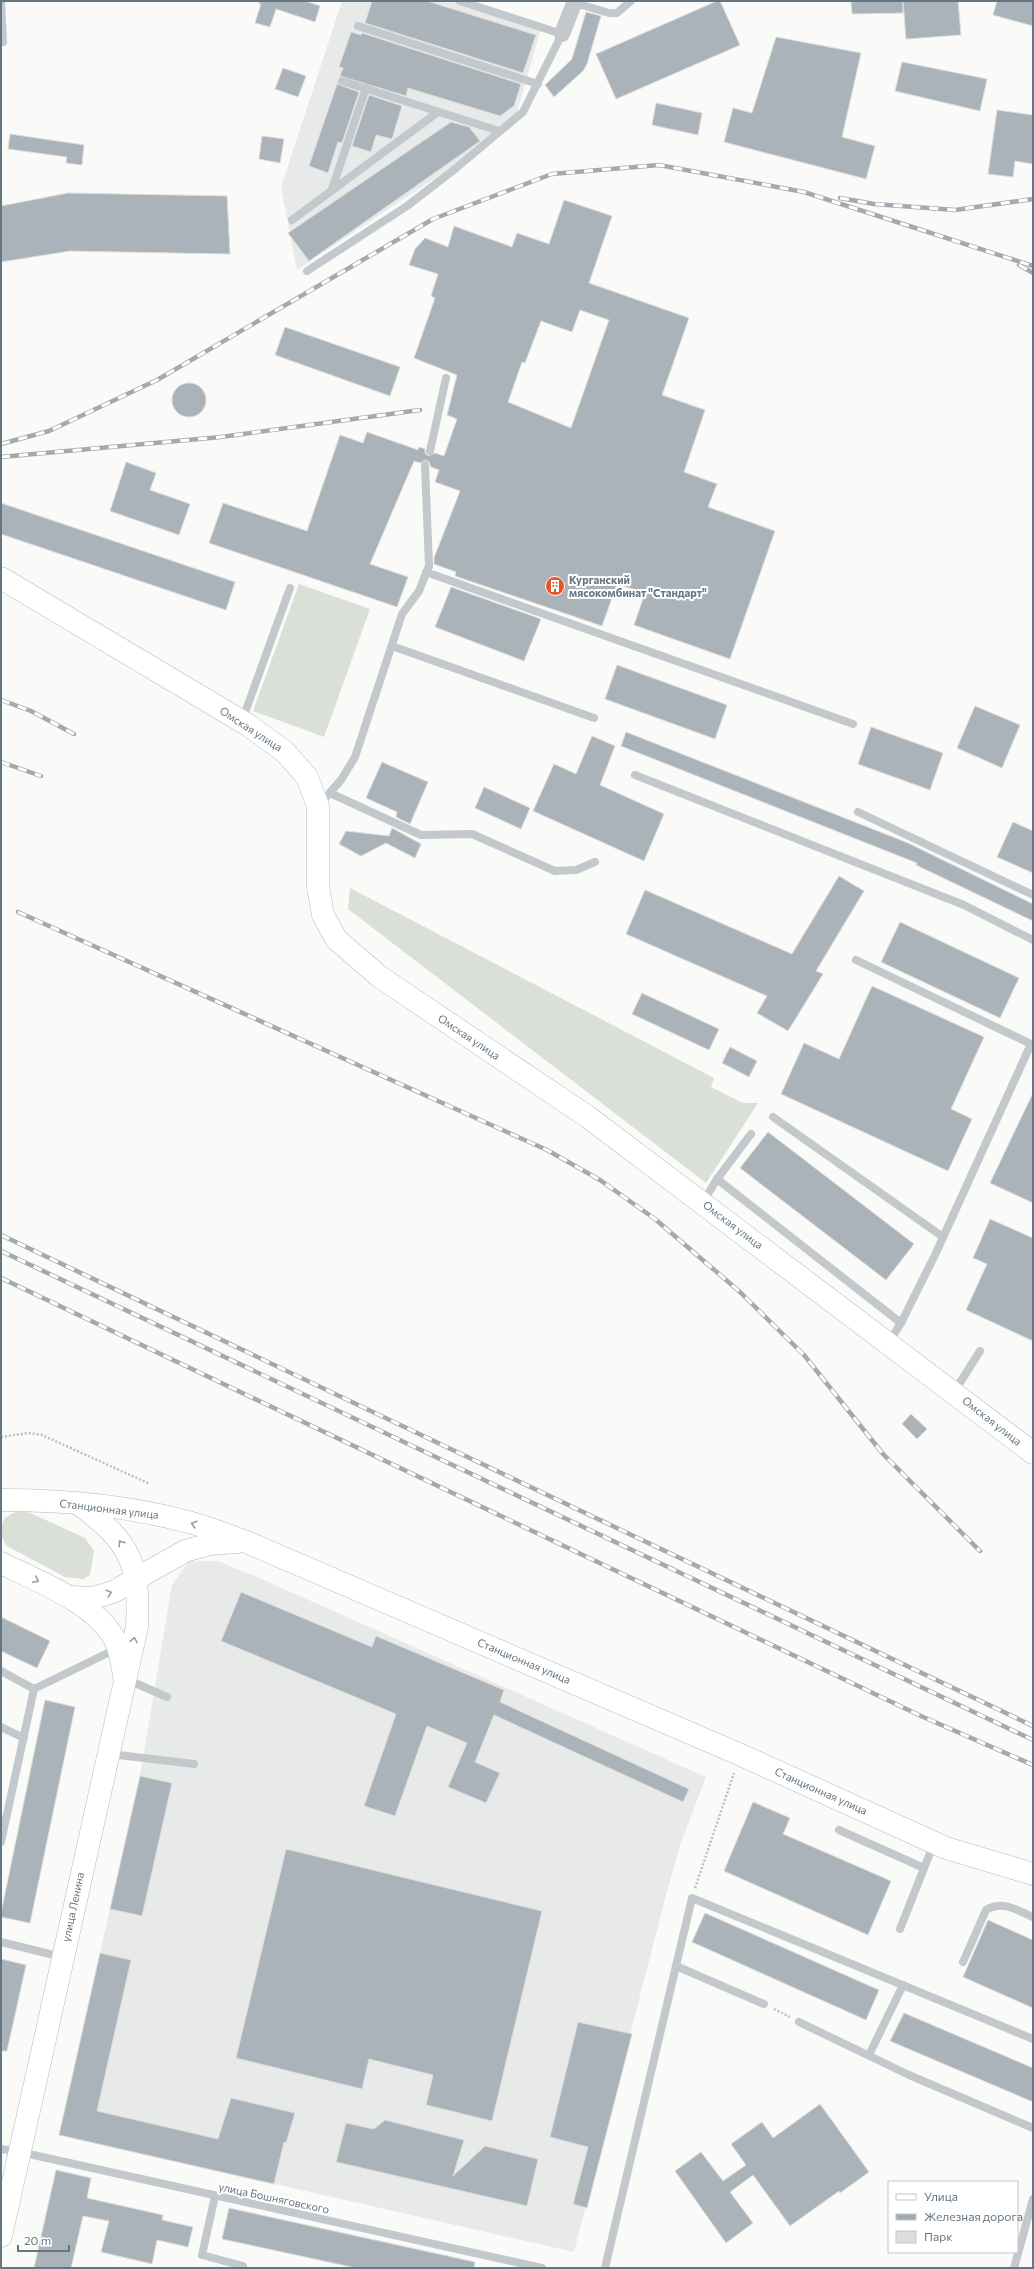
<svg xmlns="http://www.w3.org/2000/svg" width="1034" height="2269" viewBox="0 0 1034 2269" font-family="Commissioner,sans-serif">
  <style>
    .built { fill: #e8e9e9 }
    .green { fill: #dadfd7 }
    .building { fill: #aab3b9; stroke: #dcdcda; fill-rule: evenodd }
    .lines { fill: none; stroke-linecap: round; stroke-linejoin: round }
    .secondary-casing { stroke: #b3babf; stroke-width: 23 }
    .path { stroke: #bbbfc2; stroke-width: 2.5; stroke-dasharray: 2 2; stroke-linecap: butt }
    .service { stroke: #c3c8cc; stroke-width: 8 }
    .minor { stroke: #c3c8cc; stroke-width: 16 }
    .secondary { stroke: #fff; stroke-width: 22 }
    .rail-casing { stroke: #a2aab0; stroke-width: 4.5 }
    .rail { stroke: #fff; stroke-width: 3; stroke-dasharray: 9; stroke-linecap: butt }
    .oneway { stroke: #939fa8 }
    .labels { text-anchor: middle; stroke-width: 4; stroke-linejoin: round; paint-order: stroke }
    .poi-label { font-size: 11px; font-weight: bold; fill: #657683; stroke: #fff; text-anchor: start }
    .street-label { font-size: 11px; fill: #657683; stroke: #fff }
  </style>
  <rect width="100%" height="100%" fill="#fafaf8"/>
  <!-- built -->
  <g class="built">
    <polygon points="342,1 455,1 542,26 513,126 297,270 281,187"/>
    <polygon points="189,1561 218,1561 257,1577 706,1777 680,1845 665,1899 574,2252 59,2135 140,1776 172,1585"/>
  </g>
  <!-- green -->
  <g class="green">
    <polygon points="299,584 370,609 324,737 253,711"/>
    <polygon points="350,888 714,1078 711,1087 743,1103 758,1103 706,1183 348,909"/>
    <polygon points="24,1510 85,1538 94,1551 90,1575 83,1579 65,1577 7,1546 1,1536 1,1526 5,1518 13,1513"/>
  </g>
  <!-- building -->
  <g class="building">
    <polygon points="259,1 305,1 320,6 315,22 276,9 270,27 255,23 261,4 259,4"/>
    <polygon points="372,1 427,1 536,35 523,73 365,23"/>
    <polygon points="717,1 720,1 740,45 616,99 596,54"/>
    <polygon points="851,1 903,1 903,13 852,14"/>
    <polygon points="903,1 958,1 961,35 906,39"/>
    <polygon points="997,1 1033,1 1033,26 993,15"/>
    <polygon points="586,12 601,16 587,64 583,71 554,97 545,85 572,59"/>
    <polygon points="351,32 361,35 362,33 521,84 514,106 500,116 408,88 406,96 340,76 343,68 339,67"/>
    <polygon points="776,37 861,53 842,137 875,146 866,179 724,142 733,108 752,113"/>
    <polygon points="902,62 987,79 980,111 895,91"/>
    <polygon points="283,68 306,76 298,97 275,89"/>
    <polygon points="337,84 359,92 342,143 338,142 328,173 309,166"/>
    <polygon points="369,95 402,106 392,139 376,135 371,152 352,146"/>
    <polygon points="656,103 702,113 698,135 652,125"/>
    <polygon points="997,110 1033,115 1033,164 1015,161 1013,177 988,174"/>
    <polygon points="451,122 469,127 480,141 309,261 288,233"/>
    <polygon points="10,134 84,145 82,165 66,163 67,157 8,149"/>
    <polygon points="262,136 284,139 280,163 259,159"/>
    <polygon points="68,193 227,196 230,254 70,251 1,262 1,206"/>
    <path d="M564,200L612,216L589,283L689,318L662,395L705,410L684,472L717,484L708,507L775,531L730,659L634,625L645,593L617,584L602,626L455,576L456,572L434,564V558L460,491L435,482L439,470L431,467L429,462L425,460L420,463L414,461L370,564L408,577L397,607L209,543L223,503L307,531L340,435L363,443L367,432L418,450L419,447L425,449V453L428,456L435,453L444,456L457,419L447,415L457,375L414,358L435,298L431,296L438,274L409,265L415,249L425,238L448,247L454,226L512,247L517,233L549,244ZM580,310L609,320L571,428L508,402L522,362L525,363L541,321L572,332Z"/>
    <polygon points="285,327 400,367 390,396 275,355"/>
    <circle cx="189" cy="400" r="17"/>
    <polygon points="126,462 156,473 150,490 190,504 179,535 110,511"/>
    <polygon points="1,503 235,582 226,610 1,534"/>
    <polygon points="451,587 541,619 524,661 435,627"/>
    <polygon points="617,665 727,705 715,739 605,699"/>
    <polygon points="975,706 1020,725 1002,768 957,748"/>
    <polygon points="871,727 943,753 930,790 858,764"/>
    <polygon points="626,732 908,843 1033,904 1033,921 916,865 917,863 621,746"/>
    <polygon points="592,736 615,746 600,785 664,814 644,861 533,811 554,764 576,774"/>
    <polygon points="382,762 428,782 410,824 396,817 397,812 366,798"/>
    <polygon points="484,787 530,808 521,829 475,808"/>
    <polygon points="1013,822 1033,831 1033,873 997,857"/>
    <polygon points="392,828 421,844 415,858 386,843 361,856 339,844 346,831 389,836"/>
    <polygon points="839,876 864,891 816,971 823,974 788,1031 757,1013 767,996 626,934 645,890 792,954"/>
    <polygon points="900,922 1019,978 1000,1018 881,962"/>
    <polygon points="872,986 984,1037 951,1109 972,1119 948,1171 781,1094 804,1043 839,1059"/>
    <polygon points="642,993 719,1029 709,1050 632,1014"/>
    <polygon points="730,1047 757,1061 749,1077 722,1063"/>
    <polygon points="1033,1093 1033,1203 990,1183"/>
    <polygon points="768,1132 914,1244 886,1280 740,1168"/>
    <polygon points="990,1219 1033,1238 1033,1341 966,1310 987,1264 973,1258"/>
    <polygon points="911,1414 927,1429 917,1439 902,1424"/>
    <polygon points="241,1592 372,1647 376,1636 504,1690 500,1702 689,1789 683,1802 494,1715 475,1762 500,1773 486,1803 448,1787 467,1743 427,1726 395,1816 364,1806 396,1714 221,1641"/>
    <polygon points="1,1617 50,1641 37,1668 1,1651"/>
    <polygon points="45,1700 75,1707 30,1923 1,1917 1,1913"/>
    <polygon points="140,1776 172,1783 142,1916 110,1909"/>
    <polygon points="753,1802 790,1818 783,1834 891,1881 868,1935 724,1871"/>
    <polygon points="286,1849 542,1911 492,2121 426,2105 433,2075 369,2059 362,2089 236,2058"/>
    <polygon points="705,1913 879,1990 866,2020 692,1942"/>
    <polygon points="988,1920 1033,1940 1033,2008 963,1977"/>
    <polygon points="100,1953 131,1960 97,2111 218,2139 231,2098 295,2113 286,2143 284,2142 274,2184 59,2135"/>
    <polygon points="1,1959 26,1965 7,2051 1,2051"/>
    <polygon points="904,2013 1033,2068 1033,2102 890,2041"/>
    <polygon points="578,2022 632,2034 587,2208 573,2204 588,2147 550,2137"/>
    <polygon points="820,2104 869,2172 840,2193 839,2191 790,2226 753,2175 730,2192 753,2223 726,2243 675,2171 701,2152 723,2181 746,2165 731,2144 762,2122 773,2138"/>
    <polygon points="385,2120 464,2140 453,2176 485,2146 538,2159 527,2206 336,2162 346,2123 374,2129"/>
    <polygon points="56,2170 91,2178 87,2198 163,2215 162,2220 193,2227 188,2247 157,2240 152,2264 101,2252 109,2221 83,2216 71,2268 34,2268"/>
    <polygon points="229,2208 475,2262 474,2268 356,2268 222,2239"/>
  </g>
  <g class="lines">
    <defs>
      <g id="secondary">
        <polyline points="1,578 248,725 285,752 307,777 318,806 318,887 323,915 336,939 380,977 588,1117 1033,1453"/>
        <path d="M1,1500C64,1500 131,1506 192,1523C210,1528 227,1535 244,1541L741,1755L946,1848L1033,1874"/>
        <path d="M1,1563C37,1581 96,1603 115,1640C121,1652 122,1663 124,1676"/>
        <polyline points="70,1597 93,1598 113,1592 185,1551 210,1544 237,1542"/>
        <path d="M1,2236L137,1627C140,1564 131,1543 80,1505"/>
      </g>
    </defs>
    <!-- secondary casing -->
    <use href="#secondary" class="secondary-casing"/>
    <!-- path -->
    <g class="path">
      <polyline points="1,1437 29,1433 42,1435 150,1484"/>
      <polyline points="695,1888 734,1773"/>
      <polyline points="774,2009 790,2017"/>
    </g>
    <!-- service -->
    <g class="service">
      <polyline points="575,3 609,13 617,13 631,1"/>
      <polyline points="358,26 538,84"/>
      <polyline points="1,42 3,42 1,1"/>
      <polyline points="342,81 499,131"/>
      <polyline points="332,189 366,88"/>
      <polyline points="292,220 438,112"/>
      <polyline points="307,271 407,206 455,169 523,112 562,34 460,1"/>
      <polyline points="430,451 446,378"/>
      <polyline points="426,572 853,724"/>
      <polyline points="392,646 594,718"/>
      <polyline points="242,721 290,588"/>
      <polyline points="635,775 964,905 1033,940"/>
      <polyline points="330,793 421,835 472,834 555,871 576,870 595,862"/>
      <polyline points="319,805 341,780 355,757 402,614 419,591 429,566 425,465"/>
      <polyline points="858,812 1033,895"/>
      <polyline points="856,960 1031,1044"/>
      <polyline points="773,1117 943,1237"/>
      <polyline points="751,1134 717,1179 901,1323"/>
      <polyline points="703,1202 717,1179"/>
      <polyline points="889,1342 901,1323 935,1255 1031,1044 1033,1045"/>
      <polyline points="954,1392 980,1351"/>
      <polyline points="1,1671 34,1689 1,1842"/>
      <polyline points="126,1679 167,1697"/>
      <polyline points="34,1689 118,1648"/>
      <polyline points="1,1727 24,1738"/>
      <polyline points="110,1754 194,1764"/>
      <polyline points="839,1830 924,1868"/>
      <polyline points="900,1929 934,1843"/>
      <polyline points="1,1942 62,1957"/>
      <path d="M963,1962L986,1910C1002,1900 1017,1910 1033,1917"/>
      <polyline points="676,1966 764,2004"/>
      <polyline points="799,2022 909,2075 1033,2128"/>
      <polyline points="869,2055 903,1985"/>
      <polyline points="1,2149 20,2152 542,2268"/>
      <polyline points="215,2196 202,2255 243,2266 243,2268"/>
      <polyline points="605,2268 692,1898 1033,2039"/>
      <polyline points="1014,2268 1033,2199"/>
    </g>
    <!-- minor -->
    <polyline class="minor" points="562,34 575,1"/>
    <!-- secondary -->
    <use href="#secondary" class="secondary"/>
    <defs>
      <g id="rail">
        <polyline points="840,198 874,204 955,210 1033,199"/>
        <polyline points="1019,265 1033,273"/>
        <polyline points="1,444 49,431 157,380 433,219 552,174 659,165 804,192 1033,266"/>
        <polyline points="1,457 221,437 420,410"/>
        <polyline points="1,700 31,711 74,734"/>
        <polyline points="1,762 41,776"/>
        <polyline points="18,912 547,1150 600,1180 655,1219 740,1292 804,1355 883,1454 980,1551"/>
        <polyline points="1,1235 1033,1726"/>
        <polyline points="1,1251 1033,1740"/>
        <polyline points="1,1278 921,1716 1033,1765"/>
      </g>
    </defs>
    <!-- rail casing -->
    <use href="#rail" class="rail-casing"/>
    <!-- rail -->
    <use href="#rail" class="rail"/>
  </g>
  <!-- one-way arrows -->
  <defs><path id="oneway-chevron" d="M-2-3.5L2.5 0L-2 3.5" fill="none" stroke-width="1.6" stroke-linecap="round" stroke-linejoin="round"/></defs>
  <g class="oneway">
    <use href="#oneway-chevron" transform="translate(194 1524) rotate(-163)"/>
    <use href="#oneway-chevron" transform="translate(121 1543) rotate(-123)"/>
    <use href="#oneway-chevron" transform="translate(36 1580) rotate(26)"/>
    <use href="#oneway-chevron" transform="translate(109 1593) rotate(-18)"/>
    <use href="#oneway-chevron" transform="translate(134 1640) rotate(-80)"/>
  </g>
  <!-- icons -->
  <defs>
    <symbol id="building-disc" viewBox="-11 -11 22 22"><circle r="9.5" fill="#e4572e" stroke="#fff"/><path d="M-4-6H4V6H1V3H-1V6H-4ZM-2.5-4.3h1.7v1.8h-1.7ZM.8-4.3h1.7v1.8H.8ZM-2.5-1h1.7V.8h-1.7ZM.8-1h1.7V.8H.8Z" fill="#fff"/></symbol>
  </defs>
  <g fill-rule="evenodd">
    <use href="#building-disc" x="544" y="575" width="22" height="22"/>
  </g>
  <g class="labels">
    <!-- poi labels -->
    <g class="poi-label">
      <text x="569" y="584">Курганский<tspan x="569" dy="13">мясокомбинат "Стандарт"</tspan></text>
    </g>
    <!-- street labels -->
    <g class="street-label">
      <text transform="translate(251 729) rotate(33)" y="4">Омская улица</text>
      <text transform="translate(469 1037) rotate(34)" y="4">Омская улица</text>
      <text transform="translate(733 1225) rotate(37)" y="4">Омская улица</text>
      <text transform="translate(992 1421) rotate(38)" y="4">Омская улица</text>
      <text transform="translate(109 1509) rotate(7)" y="4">Станционная улица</text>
      <text transform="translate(524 1661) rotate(23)" y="4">Станционная улица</text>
      <text transform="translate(821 1791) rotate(24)" y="4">Станционная улица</text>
      <text transform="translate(73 1907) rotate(-78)" y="4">улица Ленина</text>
      <text transform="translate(274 2198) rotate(12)" y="4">улица Бошняговского</text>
    </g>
  </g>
  <!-- border -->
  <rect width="1034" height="2269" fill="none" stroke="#657683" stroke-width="4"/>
  <!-- legend -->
  <rect x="888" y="2181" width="130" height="72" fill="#ffffff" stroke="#c1c8cd"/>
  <rect x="896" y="2194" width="20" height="6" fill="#ffffff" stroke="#c1c8cd"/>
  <text x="924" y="2201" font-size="12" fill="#657683">Улица</text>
  <rect x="896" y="2214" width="20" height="6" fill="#a2aab0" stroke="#c1c8cd"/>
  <text x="924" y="2221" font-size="12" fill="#657683">Железная дорога</text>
  <rect x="896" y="2231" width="20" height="12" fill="#dadfd7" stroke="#c1c8cd"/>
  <text x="924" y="2241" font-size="12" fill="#657683">Парк</text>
  <!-- scale -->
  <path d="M18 2245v6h51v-6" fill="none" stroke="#657683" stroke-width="2"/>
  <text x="24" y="2245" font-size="12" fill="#657683" stroke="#ffffff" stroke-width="3" paint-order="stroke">20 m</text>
</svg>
